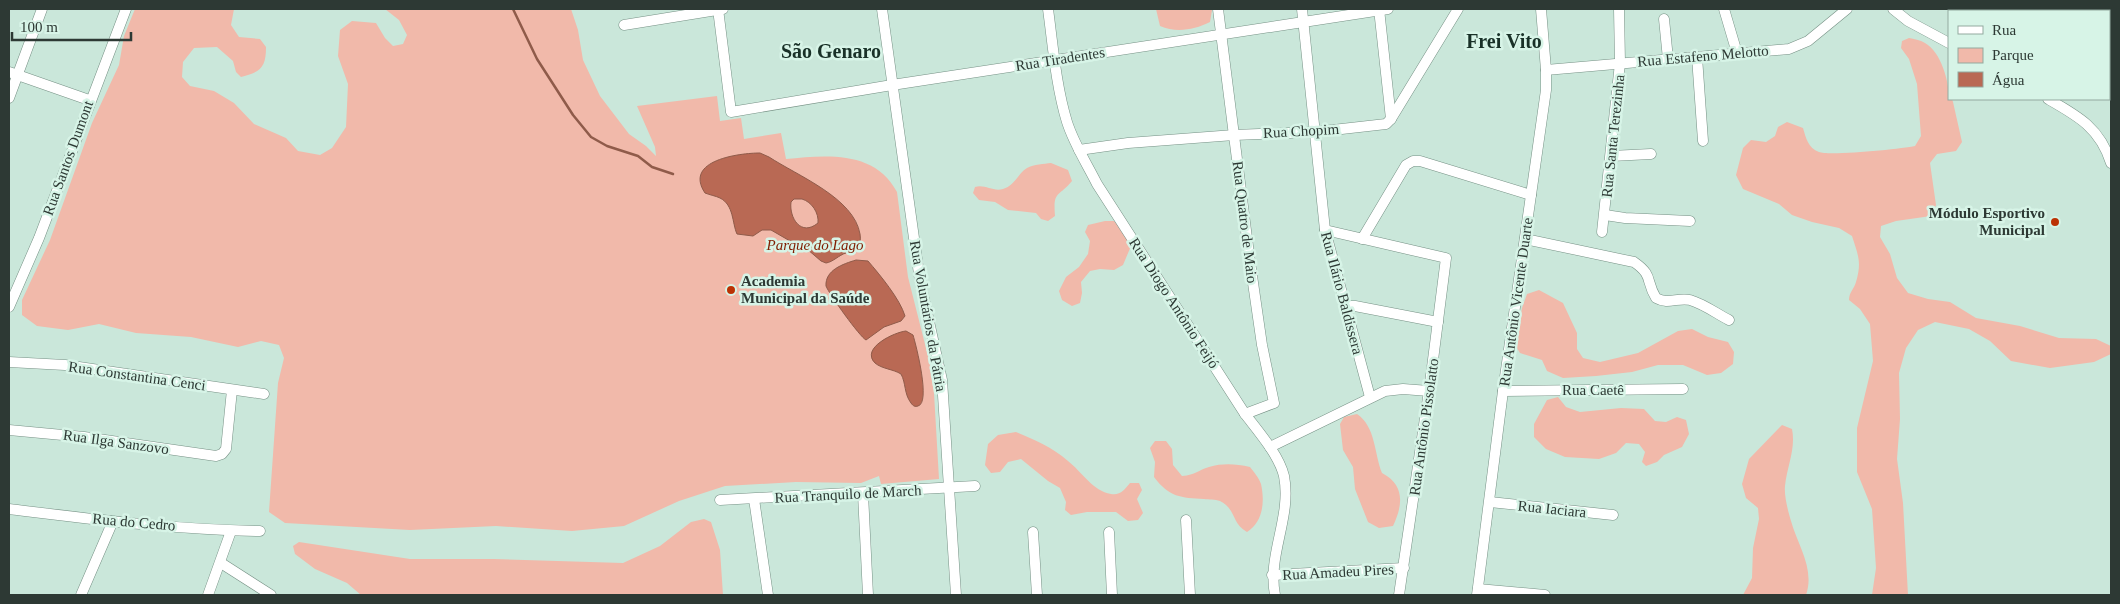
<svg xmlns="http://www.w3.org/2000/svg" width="2120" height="604" viewBox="0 0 2120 604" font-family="Georgia,serif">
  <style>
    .green { fill: #f1b9aa }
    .water { fill: #b96954; stroke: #8f5b4a; fill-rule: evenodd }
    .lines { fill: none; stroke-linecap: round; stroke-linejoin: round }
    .stream { stroke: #8f5b4a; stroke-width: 2.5 }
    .minor-casing { stroke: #769185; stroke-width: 11 }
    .minor { stroke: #fff; stroke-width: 10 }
    .poi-dot { fill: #bb3204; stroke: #d7f4e7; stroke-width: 2 }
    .labels { text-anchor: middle; stroke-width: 5; stroke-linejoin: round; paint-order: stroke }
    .street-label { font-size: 15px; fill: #2d3934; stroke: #d7f4e7 }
    .poi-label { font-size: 15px; font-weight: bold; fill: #2d3934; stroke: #d7f4e7; text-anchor: end }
    .park-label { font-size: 15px; font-style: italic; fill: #801d00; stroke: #d7f4e7 }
    .district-label { font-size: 20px; font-weight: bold; fill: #193128; stroke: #d7f4e7 }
  </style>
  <rect width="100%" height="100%" fill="#cae7da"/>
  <!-- green -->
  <g class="green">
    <path d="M135,9H234L231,25L239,37L260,39L266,47C266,67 261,72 241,77L236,72L233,61L217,47L194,48L183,62L182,77L190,86L214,91L234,103L254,124L286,138L298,151L320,155L332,148L346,127L348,84L338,56L340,30L352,21L376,23L385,38L393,46L403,44L407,35L399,20L385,9H571L578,30L583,60L600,96L629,134L646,146L656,156L655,147L637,106L717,96L720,121L741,118L744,139L781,133L786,159C826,155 875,150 897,192L908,277L933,376L939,479L881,484L879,476L861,483L796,482L725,486L679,501L624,526L572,531L496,526L410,530L285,523L269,512L278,383L284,358L279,345L261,341L238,347L191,337L136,333L99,324L68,330L37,326L22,315V300L50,240L92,123L119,65L124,36Z"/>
    <path d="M1156,9H1212V10L1210,22C1194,30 1176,33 1160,26Z"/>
    <path d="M1909,38C1914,39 1920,40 1925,43C1941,52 1949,81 1949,99H1952L1953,102L1962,142L1956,151L1937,154L1930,163L1936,205L1931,216L1896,221L1881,226L1880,237L1890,254L1897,278L1908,293L1928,299L1950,302L1976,318L2020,326L2059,338L2096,339L2111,346V354L2094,362L2050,368L2011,361L1990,341L1969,329L1935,322L1918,330L1906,348L1899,373L1900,419L1897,459L1903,503L1908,595H1872L1876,568L1872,509L1857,472V428L1873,361L1870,324L1860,309L1849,300C1849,292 1854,289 1856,282C1862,262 1858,255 1852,236L1839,228L1812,222L1792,215L1779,204L1743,189L1736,175L1743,148L1751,140L1766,142L1775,136L1778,127L1787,122L1803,128C1806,138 1808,148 1819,152C1829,156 1902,149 1915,146L1921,136L1917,84L1909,59L1901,48L1902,41Z"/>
    <path d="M1051,163L1068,170L1072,181C1058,198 1053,190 1055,216L1048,221L1041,219L1036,213L1008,210L995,202L979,200L973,193L975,187C985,184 993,192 1003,189C1015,186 1018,173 1027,168C1034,164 1044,164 1051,163Z"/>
    <polygon points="1105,221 1114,221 1127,235 1131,246 1123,265 1114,270 1100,269 1090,271 1081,282 1082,293 1080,303 1072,306 1062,300 1059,291 1066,277 1079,267 1088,254 1090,241 1085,232 1088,225"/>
    <polygon points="1539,290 1563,303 1577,333 1577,349 1583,358 1600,362 1638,353 1678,331 1692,329 1708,337 1728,342 1734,352 1733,364 1721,373 1707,375 1683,365 1658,365 1632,372 1596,376 1563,378 1547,371 1542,360 1520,353 1515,345 1522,308 1527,294"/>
    <polygon points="1558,397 1566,407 1580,412 1621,408 1644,409 1655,421 1666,422 1677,417 1686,420 1689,434 1682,447 1664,455 1657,462 1646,466 1642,462 1645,452 1639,444 1626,443 1616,453 1599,459 1565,457 1546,449 1534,437 1534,424 1547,400"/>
    <path d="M1357,414C1376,427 1374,453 1382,473C1405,485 1403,505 1393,526L1379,528L1368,522L1355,489L1353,467L1343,450L1340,424L1344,417Z"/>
    <path d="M1782,425L1792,429C1796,449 1787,466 1785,486C1784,496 1788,511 1791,521C1798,546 1815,569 1806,595H1743L1752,578L1753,548L1759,519L1758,508L1746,498L1742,484L1749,459Z"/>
    <path d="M1016,432C1035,440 1052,447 1068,461C1082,472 1093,491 1111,494C1120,496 1125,489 1130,483H1139L1142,490L1137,499L1143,513L1138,520L1128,521L1116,512H1087L1071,515L1065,510L1066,502L1060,488L1048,481L1021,459L1008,462L1000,472L991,473L985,465L988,444L998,435Z"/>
    <path d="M1155,441H1166L1172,449L1173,465L1182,476C1196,475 1198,470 1209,467C1223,463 1236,464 1250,467C1254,472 1259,478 1261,484C1265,502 1263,522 1247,532C1231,523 1237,510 1220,501C1215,499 1209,500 1204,499C1181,498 1169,497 1154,477L1155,462L1150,448Z"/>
    <polygon points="704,519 711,522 720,550 723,595 361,595 347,583 315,569 295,554 293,546 299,542 410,559 494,559 623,563 660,546 691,522"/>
  </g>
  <!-- water -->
  <g class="water">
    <path d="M760,153L769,157C798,176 854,198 860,234C862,246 856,250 846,253C839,255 833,262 826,263L821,261L800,243L790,241L771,230H762L753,236L737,234C732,223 734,205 720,198C716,196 710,195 705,193C683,160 740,153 760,153ZM802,199C812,202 819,213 818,223C801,237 789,218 791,202L794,199Z"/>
    <path d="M856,260L868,261C880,275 900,299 905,316L901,321L884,327L866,340C860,337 829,294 826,286C825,270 843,264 856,260Z"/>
    <path d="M906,331L913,335C916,345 931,403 918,406C915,407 913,406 911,403C904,394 906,383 901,374C893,369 882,369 875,363C860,348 895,332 906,331Z"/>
  </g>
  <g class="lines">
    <!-- stream -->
    <polyline class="stream" points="513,9 537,59 573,115 591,137 607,146 638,156 652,167 673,174"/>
    <defs>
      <g id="minor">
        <polyline points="718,9 731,112 892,85 1388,9"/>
        <polyline points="882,9 920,281 942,380 956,595"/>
        <path d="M1048,9C1053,46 1056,86 1067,122C1074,144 1087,164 1097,184L1245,414C1258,431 1279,455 1284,476C1292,517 1267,555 1275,595"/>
        <polyline points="1218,9 1250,262 1262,345 1274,403 1245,414"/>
        <polyline points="1302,9 1325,230 1370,397"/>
        <polyline points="1379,9 1391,119"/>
        <polyline points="1724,9 1737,53"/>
        <polyline points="1893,9 1908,21 1949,43"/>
        <polyline points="2048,11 2050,9"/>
        <polyline points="1664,19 1668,59"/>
        <polyline points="624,25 723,9"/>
        <polyline points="1697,57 1703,141"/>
        <polyline points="1546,70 1789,49 1808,41 1847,9"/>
        <polyline points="9,72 89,100"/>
        <polyline points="9,98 42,9"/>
        <path d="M2048,99C2078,116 2100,128 2111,163"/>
        <polyline points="1079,150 1128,143 1234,135 1315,132 1386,124 1391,119 1458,9"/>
        <polyline points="1611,156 1651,154"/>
        <polyline points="1605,215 1625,218 1690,221"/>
        <polyline points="1325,230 1446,258 1429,391 1399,595"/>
        <polyline points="1602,232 1620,63 1619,9"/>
        <polyline points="1362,239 1406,165 1413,161 1420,161 1531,195"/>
        <path d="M1525,239L1634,262C1654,276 1645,280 1656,298C1668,305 1678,297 1690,300C1704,304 1717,314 1729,320"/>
        <polyline points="1344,306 1355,306 1438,322"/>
        <polyline points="9,307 39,238 126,9"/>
        <polyline points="9,362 65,365 264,394"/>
        <polyline points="1503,391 1683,389"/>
        <polyline points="9,430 84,437 216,456 222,454 226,449 232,390"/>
        <polyline points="1270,447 1385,391 1403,389 1429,391"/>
        <polyline points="863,494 868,595"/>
        <polyline points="754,499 768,595"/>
        <polyline points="720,500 975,486"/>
        <polyline points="1490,502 1613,515"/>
        <path d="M9,509C92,519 176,530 260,531"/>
        <polyline points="1186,520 1190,595"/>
        <polyline points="1033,532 1037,595"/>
        <polyline points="1109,532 1112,595"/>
        <polyline points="221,563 271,595"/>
        <polyline points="1272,575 1404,568"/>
        <polyline points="1478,589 1545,595"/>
        <polyline points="81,595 113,521"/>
        <polyline points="208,595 231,531"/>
        <polyline points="1477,595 1503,391 1546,90 1546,70 1541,9"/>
      </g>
    </defs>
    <!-- minor casing -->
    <use href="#minor" class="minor-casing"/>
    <!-- minor -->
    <use href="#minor" class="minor"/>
  </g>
  <!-- markers -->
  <g class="poi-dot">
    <circle cx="2055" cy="222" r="5"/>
    <circle cx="731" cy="290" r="5"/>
  </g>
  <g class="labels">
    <!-- street labels -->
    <g class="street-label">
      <text transform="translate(1703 56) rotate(-5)" y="5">Rua Estafeno Melotto</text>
      <text transform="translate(1060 59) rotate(-9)" y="5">Rua Tiradentes</text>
      <text transform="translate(1301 131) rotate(-3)" y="5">Rua Chopim</text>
      <text transform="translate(1613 136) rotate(-84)" y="5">Rua Santa Terezinha</text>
      <text transform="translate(68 158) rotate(-70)" y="5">Rua Santos Dumont</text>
      <text transform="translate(1245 222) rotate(83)" y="5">Rua Quatro de Maio</text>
      <text transform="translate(1342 293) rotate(75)" y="5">Rua Ilário Baldissera</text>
      <text transform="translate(1516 302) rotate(-82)" y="5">Rua Antônio Vicente Duarte</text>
      <text transform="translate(1174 303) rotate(57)" y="5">Rua Diogo Antônio Feijó</text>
      <text transform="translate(928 316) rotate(80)" y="5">Rua Voluntários da Pátria</text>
      <text transform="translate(137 376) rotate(8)" y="5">Rua Constantina Cenci</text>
      <text x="1593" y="395">Rua Caetê</text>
      <text transform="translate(1424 427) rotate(-82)" y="5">Rua Antônio Pissolatto</text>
      <text transform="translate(116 442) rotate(8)" y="5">Rua Ilga Sanzovo</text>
      <text transform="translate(848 494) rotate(-3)" y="5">Rua Tranquilo de March</text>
      <text transform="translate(1552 509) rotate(6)" y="5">Rua Iaciara</text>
      <text transform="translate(134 522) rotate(5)" y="5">Rua do Cedro</text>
      <text transform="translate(1338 572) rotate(-3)" y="5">Rua Amadeu Pires</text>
    </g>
    <!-- poi labels -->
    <g class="poi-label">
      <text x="2045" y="218">Módulo Esportivo<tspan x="2045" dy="17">Municipal</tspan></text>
      <text x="741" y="286" text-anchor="start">Academia<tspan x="741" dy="17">Municipal da Saúde</tspan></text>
    </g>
    <!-- park labels -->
    <g class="park-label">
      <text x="815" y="250">Parque do Lago</text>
    </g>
    <!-- district labels -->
    <g class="district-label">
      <text x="1504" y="48">Frei Vito</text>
      <text x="831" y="58">São Genaro</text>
    </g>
  </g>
  <!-- border -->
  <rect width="2120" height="604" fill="none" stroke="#2d3934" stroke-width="20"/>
  <!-- legend -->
  <rect x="1948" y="10" width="162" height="90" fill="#d7f4e7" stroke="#93a99f"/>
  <rect x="1958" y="26" width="25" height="8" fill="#ffffff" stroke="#93a99f"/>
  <text x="1992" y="35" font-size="15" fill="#2d3934">Rua</text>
  <rect x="1958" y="48" width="25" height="15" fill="#f1b9aa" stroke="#93a99f"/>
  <text x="1992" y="60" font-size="15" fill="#2d3934">Parque</text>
  <rect x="1958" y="72" width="25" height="15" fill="#b96954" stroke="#93a99f"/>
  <text x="1992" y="85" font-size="15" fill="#2d3934">Água</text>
  <!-- scale -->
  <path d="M12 32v8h119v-8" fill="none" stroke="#2d3934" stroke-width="2.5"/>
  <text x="20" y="32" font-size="15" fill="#2d3934" stroke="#d7f4e7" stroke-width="4" paint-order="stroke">100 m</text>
</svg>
